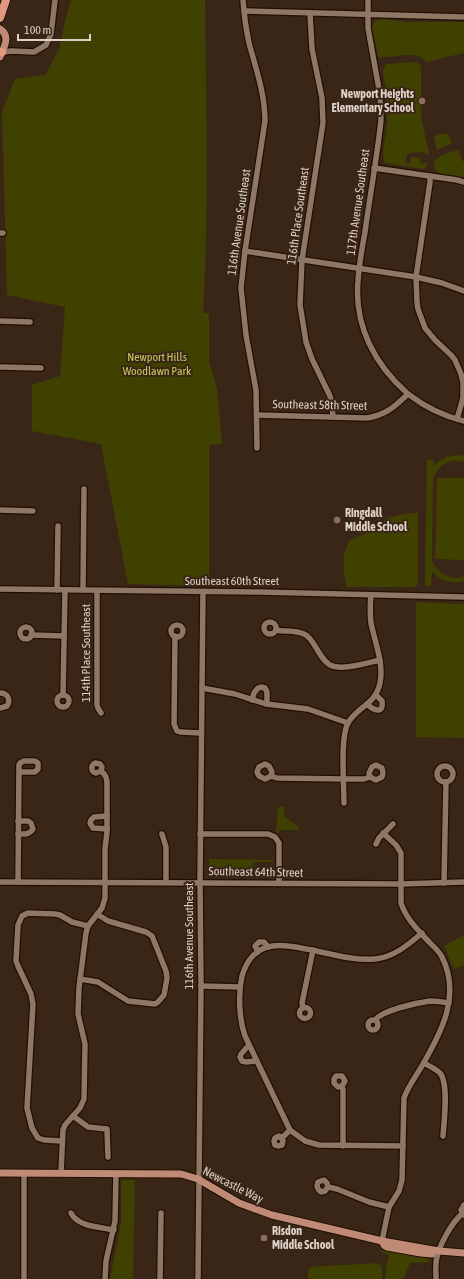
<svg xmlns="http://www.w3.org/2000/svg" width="464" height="1279" viewBox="0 0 464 1279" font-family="'Asap Condensed',sans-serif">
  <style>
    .green { fill: #404000 }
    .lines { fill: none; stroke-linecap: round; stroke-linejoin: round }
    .minor-casing { stroke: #210f02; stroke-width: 8 }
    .major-casing { stroke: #210f02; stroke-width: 9 }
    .highway-casing { stroke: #210f02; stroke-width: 10 }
    .minor { stroke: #8f7766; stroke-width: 5.5 }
    .major { stroke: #c08b76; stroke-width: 7 }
    .highway { stroke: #e19881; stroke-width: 8 }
    .education-dot { fill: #8d6e63; stroke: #3a2617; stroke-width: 1.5 }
    .labels { text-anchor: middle; stroke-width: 4; stroke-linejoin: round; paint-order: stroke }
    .poi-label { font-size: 12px; font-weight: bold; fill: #ded1c8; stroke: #3a2617; text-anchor: start }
    .street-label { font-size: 12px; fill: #ded1c8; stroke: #3a2617 }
    .park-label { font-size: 12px; fill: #c8ca5f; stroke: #3a2617 }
  </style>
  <rect width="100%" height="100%" fill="#3a2617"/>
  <!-- green -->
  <g class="green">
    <path d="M71,0H205C206,104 209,209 203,313H209V361L217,389L222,444L209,445V586L128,584L101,444L32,431V385L60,376L65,307L7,295L2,112L15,79L45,75L59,50L65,21Z"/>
    <path d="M381,19L406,22H464V53L426,62C419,51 401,56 390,57V56L380,58L378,56L372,27L374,21Z"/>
    <path d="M417,62L421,66V116L429,154L427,155L424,152L408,153L405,162L410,164L411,157L421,158L420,164L423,163H427L426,167L423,169L385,163C380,153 386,138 387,126C388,107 386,88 383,70L386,64Z"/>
    <polygon points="447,133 452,143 437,150 434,136"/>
    <path d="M458,150L464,163V178L441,174L436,171C428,156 448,153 458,150Z"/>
    <path d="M457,455L464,456V462C450,457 437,466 433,480L432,561C438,573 450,582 464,576V581C450,584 442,582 432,571L431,586H425L427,460L433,459L434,466C441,459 447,456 457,455Z"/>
    <polygon points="437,478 464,478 464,560 435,559"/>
    <polygon points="411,513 418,513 418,584 415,587 346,587 346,579 344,576 344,554 349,541 371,531 389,517"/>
    <polygon points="416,602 464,604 464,738 416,737"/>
    <polygon points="278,807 284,807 284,816 295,824 300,830 280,830 278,834 276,832"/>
    <polygon points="209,859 273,860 274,862 253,862 253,876 213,876 209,873"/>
    <polygon points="464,935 464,965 454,969 444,946"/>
    <polygon points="123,1180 135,1180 133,1279 110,1279 121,1223 121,1182"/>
    <polygon points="385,1245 425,1253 430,1262 410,1263 403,1279 385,1279 386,1268 389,1255 382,1252"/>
    <polygon points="378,1263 382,1267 382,1279 308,1279 308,1270 310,1267"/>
  </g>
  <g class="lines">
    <defs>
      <g id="minor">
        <path d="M243,0C244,14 246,29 249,43C256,69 265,94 265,121L245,251L241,288L246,335L256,390L257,448"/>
        <path d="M368,0V28L380,95L381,120C377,158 370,195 365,232C362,248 359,265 358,281C354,326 375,365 408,394"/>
        <polyline points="244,11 464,17"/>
        <polyline points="310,13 312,49 322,98 323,123 302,260 300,305 306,342 312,359 330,396 332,405 333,417"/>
        <polyline points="2,52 12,51 34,52 46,45 51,34 55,0"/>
        <polyline points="374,168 457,180 464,182"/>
        <polyline points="430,176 430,182 416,277 417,302 418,309 425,328 435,340 451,355 455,360 461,374 463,383 463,398 457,419"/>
        <polyline points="0,233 3,233"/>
        <polyline points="245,251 416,277 442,283 464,291"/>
        <polyline points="0,321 30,322"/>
        <polyline points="0,367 41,368"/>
        <path d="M257,415L367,418C386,415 394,407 408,394C425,407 443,416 464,421"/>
        <polyline points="0,510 33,511"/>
        <polyline points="0,589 259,592 464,597"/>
        <polyline points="57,590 58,526"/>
        <polyline points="83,590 84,489"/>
        <polyline points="97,591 97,705 98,708 101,713"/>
        <circle cx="270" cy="628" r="6"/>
        <circle cx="177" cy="631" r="6"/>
        <circle cx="26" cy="633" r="6"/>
        <path d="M276,630C285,632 295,630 304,634C311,637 314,645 318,651C321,656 325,662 330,665C342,671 367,663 380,660"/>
        <polyline points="31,635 64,636"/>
        <polyline points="175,636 174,724 177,731 180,732 201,733"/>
        <polyline points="202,688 235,694 266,704 308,709 348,723"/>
        <path d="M0,693C8,693 11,700 7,706L0,708"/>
        <polyline points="63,695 65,590"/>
        <circle cx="63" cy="701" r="6"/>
        <polyline points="252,700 254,693 258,688 261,687 265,688 267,692 267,704"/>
        <path d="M367,704C373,710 384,715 382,701L376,695"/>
        <circle cx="445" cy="774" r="8"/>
        <polyline points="271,776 272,772 269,766 265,764 259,767 257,772 259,776 265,779 271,776 277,778 344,779 364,779 370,777 376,780 382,777 383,773 382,768 376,765 372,767 369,773 370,777"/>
        <path d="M344,803C344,785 340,737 348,723C357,707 376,704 380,683C384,663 375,643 371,623C370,614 370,605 371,595"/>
        <polyline points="107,829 93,828 90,823 91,820 94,817 107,816"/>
        <path d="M18,834C24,834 29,835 33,829L31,823L28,821H18"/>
        <polyline points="162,834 166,847 166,882"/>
        <polyline points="200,834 268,834 275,837 279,843 279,883"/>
        <polyline points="376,844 379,838 393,824"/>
        <polyline points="0,882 401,884 464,882"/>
        <polyline points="18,882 19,765 20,763 24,761 35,761 38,763 38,769 35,772 19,772"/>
        <polyline points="444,883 446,782"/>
        <polyline points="258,952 255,946 259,942 264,942 268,947"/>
        <polyline points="80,979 98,982 128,1001 155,1004 158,1002 164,995 167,978 166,971 152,936 146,932 108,921 97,914"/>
        <polyline points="201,986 240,987"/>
        <circle cx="305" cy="1013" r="5.5"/>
        <polyline points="303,1008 302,1003 313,950"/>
        <circle cx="373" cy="1025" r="5"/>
        <path d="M375,1020C383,1010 416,1003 430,1001C436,1001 443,1002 449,1003"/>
        <polyline points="249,1045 241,1054 240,1057 242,1061 246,1062 256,1061"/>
        <path d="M424,1063C429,1066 436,1069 440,1073C449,1083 444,1122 443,1136"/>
        <polyline points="342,1086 338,1087 334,1083 334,1079 336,1076 342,1076 345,1081 342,1086 343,1090 343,1146"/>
        <polyline points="73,1116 88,1127 107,1129 108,1157"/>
        <polyline points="282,1138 283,1141 282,1145 278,1146 275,1145 274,1141 275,1138 279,1136 282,1138 290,1130"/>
        <polyline points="62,1141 44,1140 38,1138 32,1128 27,1108 33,1004 31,994 18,966 16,961 18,925 22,916 28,913 55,914 60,915 72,922 88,926"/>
        <path d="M403,1146L319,1145L305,1141L290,1130L245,1036C239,1019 238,994 242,976C253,938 282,944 312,950C331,954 355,961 375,959C394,957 408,945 422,933"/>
        <polyline points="24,1173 24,1279"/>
        <path d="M61,1173L63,1130L65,1125L80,1108L84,1099L85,1044L78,1014L79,988L86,933L88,926L102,908L105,898V849L107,832V783C107,778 105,774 101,771L96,773C91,772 90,766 95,763L100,764L102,767L101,771"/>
        <polyline points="328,1187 325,1191 321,1192 318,1189 317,1186 318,1182 324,1180 327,1183 328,1187 337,1189 369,1202 389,1207"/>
        <path d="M71,1213C78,1227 100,1227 114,1230"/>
        <polyline points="464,1215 461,1210 464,1205"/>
        <path d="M382,1241L389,1207L399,1191L402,1180L404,1098C408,1086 417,1075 423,1064C442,1031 461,995 442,957C439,951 434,947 430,943C419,931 406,919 401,903V853L396,845L383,833"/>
        <polyline points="105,1279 106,1261 115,1221 116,1174"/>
        <polyline points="160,1279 161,1213"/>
        <polyline points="198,1279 201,986 200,882 203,592"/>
        <path d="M436,1279C436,1272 435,1264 437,1257C440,1244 452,1222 462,1214"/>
      </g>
      <g id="major">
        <path d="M0,29C11,36 4,47 0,57"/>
        <polyline points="0,1173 181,1174 198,1179 239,1203 272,1215 382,1241 439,1251 464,1253"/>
        <polyline points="382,1241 384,1245 387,1247 421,1253 432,1254"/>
      </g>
      <g id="highway">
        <polyline points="0,18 6,0"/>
        <polyline points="0,52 2,52"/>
      </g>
    </defs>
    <!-- minor casing -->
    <use href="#minor" class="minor-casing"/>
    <!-- major casing -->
    <use href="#major" class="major-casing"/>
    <!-- highway casing -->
    <use href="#highway" class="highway-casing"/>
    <!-- minor -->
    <use href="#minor" class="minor"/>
    <!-- major -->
    <use href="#major" class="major"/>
    <!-- highway -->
    <use href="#highway" class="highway"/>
  </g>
  <!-- markers -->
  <g class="education-dot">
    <circle cx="422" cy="101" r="4"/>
    <circle cx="337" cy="520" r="4"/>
    <circle cx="264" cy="1238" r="4"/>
  </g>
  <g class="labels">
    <!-- poi labels -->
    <g class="poi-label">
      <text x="414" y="98" text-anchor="end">Newport Heights<tspan x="414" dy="14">Elementary School</tspan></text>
      <text x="345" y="517">Ringdall<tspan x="345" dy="14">Middle School</tspan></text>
      <text x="272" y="1235">Risdon<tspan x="272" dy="14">Middle School</tspan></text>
    </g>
    <!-- street labels -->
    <g class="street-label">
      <text transform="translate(358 202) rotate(-82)" y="4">117th Avenue Southeast</text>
      <text transform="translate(298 216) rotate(-82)" y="4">116th Place Southeast</text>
      <text transform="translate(239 222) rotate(-82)" y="4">116th Avenue Southeast</text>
      <text transform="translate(320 405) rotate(1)" y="4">Southeast 58th Street</text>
      <text x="232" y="585">Southeast 60th Street</text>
      <text transform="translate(86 653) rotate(-90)" y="4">114th Place Southeast</text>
      <text transform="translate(256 872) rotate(1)" y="4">Southeast 64th Street</text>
      <text transform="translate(189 936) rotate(-90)" y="4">116th Avenue Southeast</text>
      <text transform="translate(233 1185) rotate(27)" y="4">Newcastle Way</text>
    </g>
    <!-- park labels -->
    <g class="park-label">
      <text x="157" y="361">Newport Hills<tspan x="157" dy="14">Woodlawn Park</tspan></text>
    </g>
  </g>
  <!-- scale -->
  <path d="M18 34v6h72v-6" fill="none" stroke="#ded1c8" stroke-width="2"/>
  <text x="24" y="34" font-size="12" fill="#ded1c8" stroke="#3a2617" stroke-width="3" paint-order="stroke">100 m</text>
</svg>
